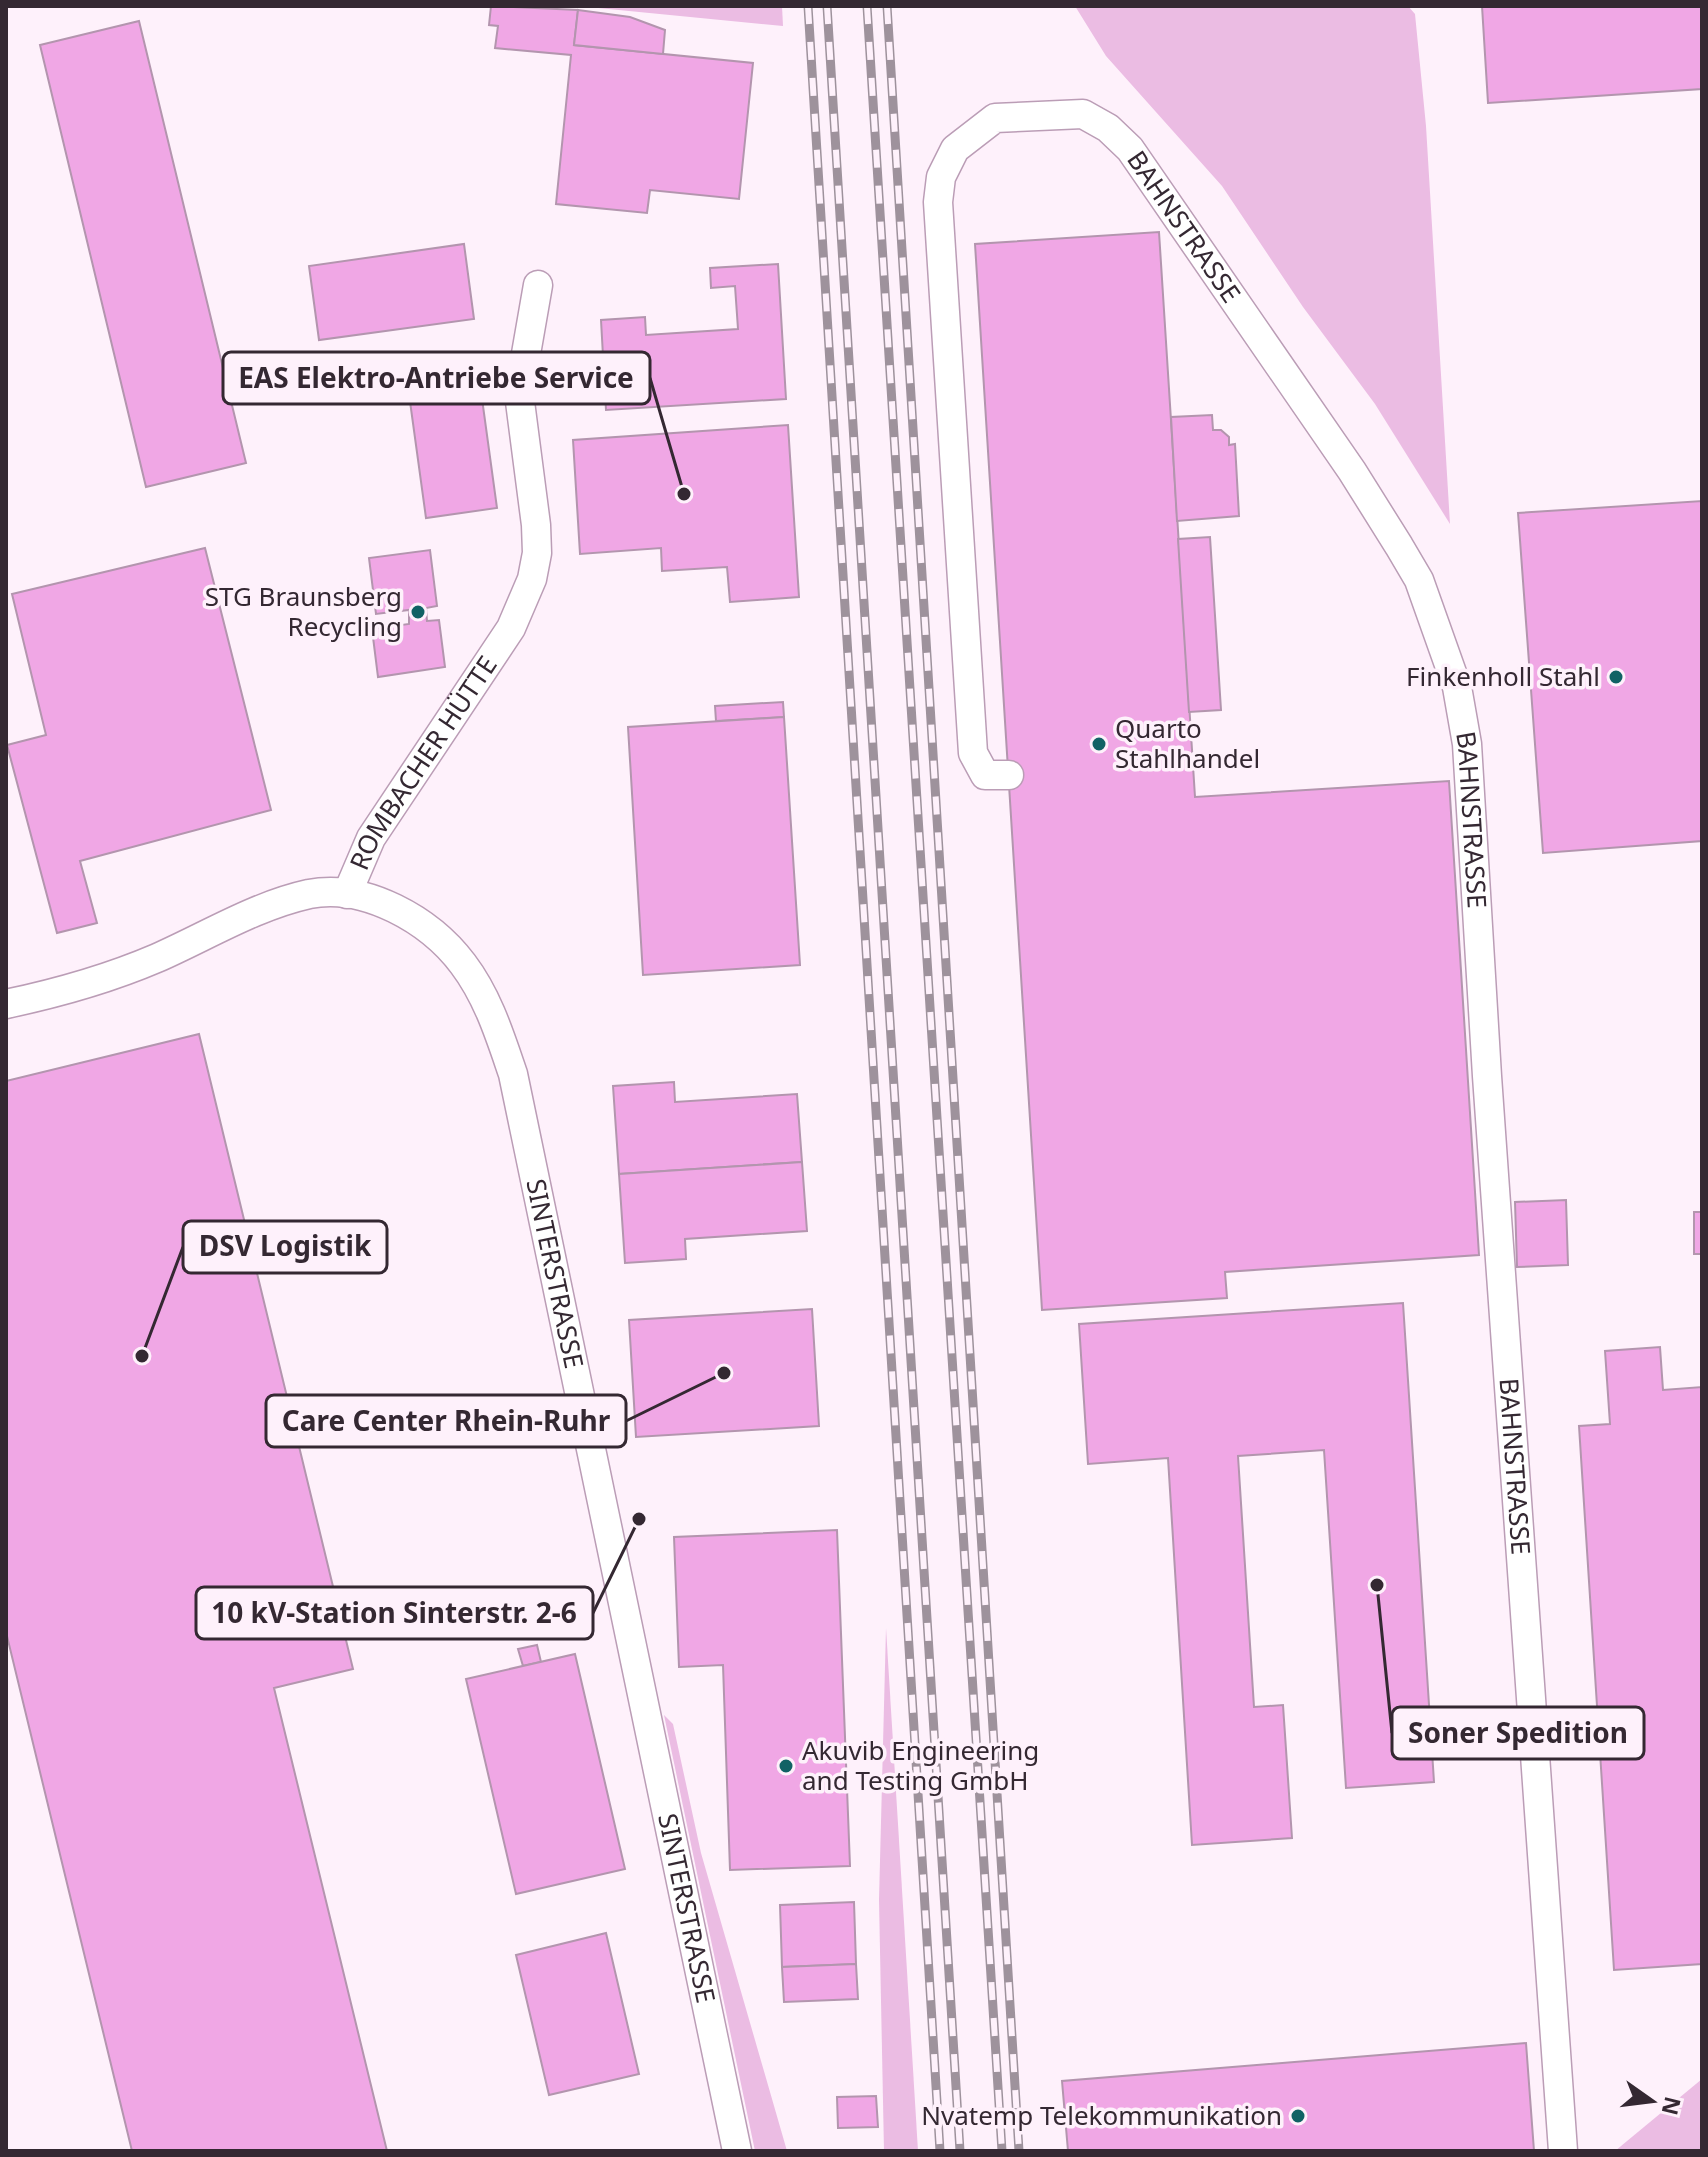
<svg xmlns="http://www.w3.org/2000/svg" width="1708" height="2157" viewBox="0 0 1708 2157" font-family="'Noto Sans',sans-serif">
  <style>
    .green { fill: #ebbce3 }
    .building { fill: #f0a7e5; stroke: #b395ae; stroke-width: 2 }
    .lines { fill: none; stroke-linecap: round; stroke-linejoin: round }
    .minor-casing { stroke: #bb9db6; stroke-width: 31 }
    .minor { stroke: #fff; stroke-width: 28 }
    .rail-casing { stroke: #9e929c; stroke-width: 9 }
    .rail { stroke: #fef1fb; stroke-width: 6; stroke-dasharray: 18; stroke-linecap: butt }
    .poi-dot { fill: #116265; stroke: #fef1fb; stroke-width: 3 }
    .labels { text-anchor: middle; stroke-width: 7; stroke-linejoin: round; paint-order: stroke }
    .street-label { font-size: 26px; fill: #342832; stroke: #fef1fb }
    .poi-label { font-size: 26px; fill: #342832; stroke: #fef1fb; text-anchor: end }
    .leader { fill: none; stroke: #342832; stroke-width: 3 }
    .callout-dot { fill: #342832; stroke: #fef1fb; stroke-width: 3 }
    .callout { fill: #fef1fb; stroke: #342832; stroke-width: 3 }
    .callout-label { font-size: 28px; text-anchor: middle; font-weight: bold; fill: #342832 }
  </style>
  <rect width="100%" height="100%" fill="#fef1fb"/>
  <!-- green -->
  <g class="green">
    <polygon points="578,6 782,6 783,26"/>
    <polygon points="1075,6 1408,6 1415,14 1426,126 1450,524 1375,404 1303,307 1222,186 1106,56"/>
    <polygon points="886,1628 918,2151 884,2151 879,1900"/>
    <polygon points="664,1715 673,1724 701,1853 787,2151 755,2151"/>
    <polygon points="1702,2079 1702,2151 1615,2151"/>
  </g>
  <!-- building -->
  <g class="building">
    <polygon points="491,6 578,10 574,45 753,63 739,199 650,190 647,213 556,204 571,55 495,48 498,26 489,25"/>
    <polygon points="1482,6 1702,6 1702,89 1488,103"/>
    <polygon points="578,10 630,17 665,30 663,54 574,45"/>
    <polygon points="139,21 246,463 146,487 40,45"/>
    <polygon points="1159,232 1195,797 1449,781 1479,1255 1225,1272 1227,1298 1042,1310 975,244"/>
    <polygon points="464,244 474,319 319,340 309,266"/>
    <polygon points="778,264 786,399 606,410 601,320 645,317 646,335 738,329 735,286 711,288 710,268"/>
    <polygon points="476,355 497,508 426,518 405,365"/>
    <polygon points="1212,415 1213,430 1221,430 1229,437 1229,445 1235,444 1239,516 1177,521 1171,417"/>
    <polygon points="788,425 799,597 730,602 727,567 662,571 661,548 580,554 573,440"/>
    <polygon points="1702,501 1702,841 1543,853 1518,513"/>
    <polygon points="1210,537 1221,710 1189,712 1178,539"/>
    <polygon points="205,548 271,810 80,861 97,923 57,933 7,745 46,735 12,594"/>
    <polygon points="430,550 437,606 426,608 427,621 439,620 445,667 378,677 372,629 409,624 409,610 376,614 369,558"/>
    <polygon points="783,702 784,717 716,721 715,706"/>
    <polygon points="784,717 800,965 643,975 628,727"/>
    <polygon points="199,1034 353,1669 274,1688 387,2151 132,2151 6,1632 6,1081"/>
    <polygon points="674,1082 675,1102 797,1094 802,1162 619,1174 613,1086"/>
    <polygon points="802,1162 807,1231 685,1239 686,1259 625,1263 619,1174"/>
    <polygon points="1566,1200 1568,1265 1517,1267 1515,1202"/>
    <rect x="1694" y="1212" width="8" height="42"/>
    <polygon points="1403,1303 1434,1782 1346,1788 1324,1450 1238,1456 1254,1707 1283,1705 1292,1838 1192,1845 1168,1458 1088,1464 1079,1324"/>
    <polygon points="812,1309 819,1426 636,1437 629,1320"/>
    <polygon points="1660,1347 1663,1390 1702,1387 1702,1964 1614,1970 1579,1426 1610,1424 1605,1351"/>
    <polygon points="646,1515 646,1522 633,1523 632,1516"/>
    <polygon points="837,1530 850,1866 730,1870 723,1665 679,1667 674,1537"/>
    <polygon points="537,1645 541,1662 523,1666 518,1649"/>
    <polygon points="575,1654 625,1869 516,1894 466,1679"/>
    <polygon points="854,1902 856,1964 782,1967 780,1905"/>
    <polygon points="606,1933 639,2074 549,2095 516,1955"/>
    <polygon points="856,1964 858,1999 784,2002 782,1967"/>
    <polygon points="1526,2043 1534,2151 1068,2151 1062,2081"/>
    <polygon points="876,2096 878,2127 838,2128 837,2097"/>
  </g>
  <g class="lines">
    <defs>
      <g id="minor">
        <path id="s1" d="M1009,775H985L973,753L938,202L941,177L955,149L995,118L1083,114L1108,128L1130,149L1352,471L1399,546L1419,580L1457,687L1467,744L1487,1076L1563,2151"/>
        <path id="s2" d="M347,894L371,838L511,628L532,579L537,553L536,525L519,394L538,285"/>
        <path id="s3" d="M6,1004C58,993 108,979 157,958C207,936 255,906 309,894C365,883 430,920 463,964C488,997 500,1036 513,1074L737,2151"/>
      </g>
    </defs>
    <!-- minor casing -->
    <use href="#minor" class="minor-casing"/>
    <!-- minor -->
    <use href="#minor" class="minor"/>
    <defs>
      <g id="rail">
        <polyline points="808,6 940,2151"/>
        <polyline points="827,6 960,2151"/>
        <polyline points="867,6 1002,2151"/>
        <polyline points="887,6 1019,2151"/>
      </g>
    </defs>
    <!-- rail casing -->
    <use href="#rail" class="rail-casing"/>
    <!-- rail -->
    <use href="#rail" class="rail"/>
  </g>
  <!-- markers -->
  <g class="poi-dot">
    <circle cx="418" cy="612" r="8"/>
    <circle cx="1616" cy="677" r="8"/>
    <circle cx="1099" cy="744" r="8"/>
    <circle cx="786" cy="1766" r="8"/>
    <circle cx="1298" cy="2116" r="8"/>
  </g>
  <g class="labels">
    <!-- street labels -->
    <g class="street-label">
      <text dy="9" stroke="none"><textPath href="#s1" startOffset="950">BAHNSTRASSE</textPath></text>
      <text dy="9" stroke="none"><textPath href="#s2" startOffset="152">ROMBACHER HÜTTE</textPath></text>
      <text dy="9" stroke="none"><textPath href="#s1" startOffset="1622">BAHNSTRASSE</textPath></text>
      <text dy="9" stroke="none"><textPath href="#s3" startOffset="826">SINTERSTRASSE</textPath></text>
      <text dy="9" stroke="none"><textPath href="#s1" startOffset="2270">BAHNSTRASSE</textPath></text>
      <text dy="9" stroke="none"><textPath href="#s3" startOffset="1474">SINTERSTRASSE</textPath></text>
    </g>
    <!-- poi labels -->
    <g class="poi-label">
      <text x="402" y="606">STG Braunsberg<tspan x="402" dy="30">Recycling</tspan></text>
      <text x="1600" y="686">Finkenholl Stahl</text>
      <text x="1115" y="738" text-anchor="start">Quarto<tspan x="1115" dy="30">Stahlhandel</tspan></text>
      <text x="802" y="1760" text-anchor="start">Akuvib Engineering<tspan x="802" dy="30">and Testing GmbH</tspan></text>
      <text x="1282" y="2125">Nvatemp Telekommunikation</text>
    </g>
  </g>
  <!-- callouts -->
  <path class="leader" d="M684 494L650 378M142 1356L183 1247M724 1373L626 1421M639 1519L593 1613M1377 1585L1392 1733"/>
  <g class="callout-dot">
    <circle cx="684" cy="494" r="8"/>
    <circle cx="142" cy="1356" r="8"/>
    <circle cx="724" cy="1373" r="8"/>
    <circle cx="639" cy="1519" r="8"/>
    <circle cx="1377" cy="1585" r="8"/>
  </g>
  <g class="callout">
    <rect x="223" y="352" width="427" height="52" rx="8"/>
    <rect x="183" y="1221" width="204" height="52" rx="8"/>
    <rect x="266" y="1395" width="360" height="52" rx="8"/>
    <rect x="196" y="1587" width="397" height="52" rx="8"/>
    <rect x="1392" y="1707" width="252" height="52" rx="8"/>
  </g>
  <g class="callout-label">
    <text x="436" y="388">EAS Elektro-Antriebe Service</text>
    <text x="285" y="1256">DSV Logistik</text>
    <text x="446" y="1431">Care Center Rhein-Ruhr</text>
    <text x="394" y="1623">10 kV-Station Sinterstr. 2-6</text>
    <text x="1518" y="1743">Soner Spedition</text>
  </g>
  <!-- border -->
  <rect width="1708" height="2157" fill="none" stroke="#342832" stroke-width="16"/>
  <!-- north arrow -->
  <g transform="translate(1652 2101) rotate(104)" stroke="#fef1fb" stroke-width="6" paint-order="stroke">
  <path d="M0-6L14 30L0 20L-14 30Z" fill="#342832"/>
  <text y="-12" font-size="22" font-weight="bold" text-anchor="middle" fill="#342832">N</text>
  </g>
</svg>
